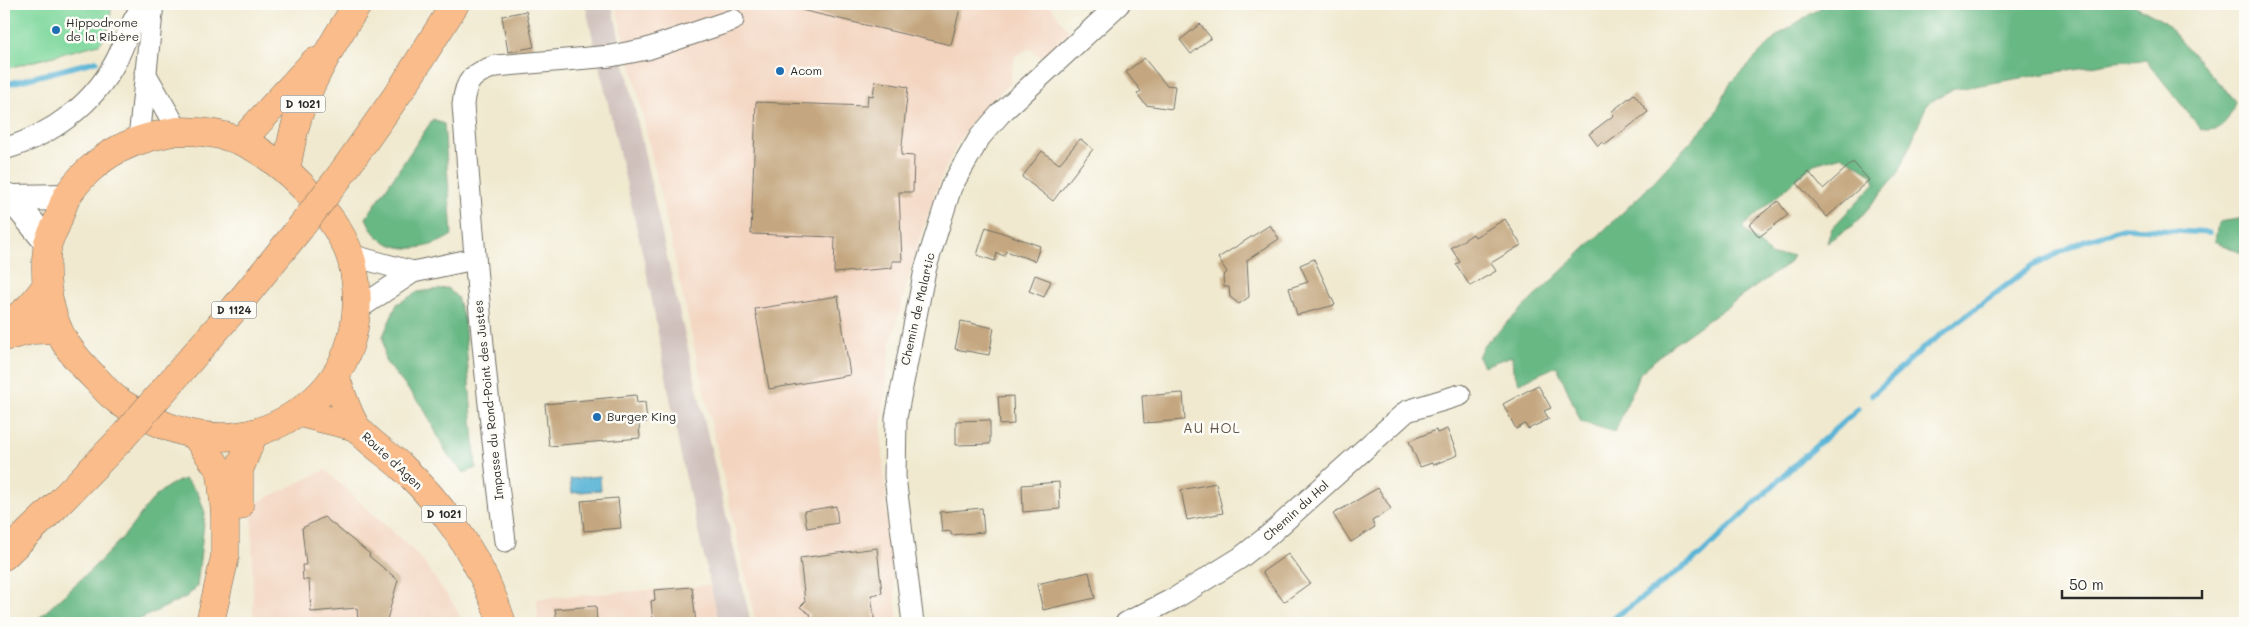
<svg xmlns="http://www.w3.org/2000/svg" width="2249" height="627" viewBox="0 0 2249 627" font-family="Mali,sans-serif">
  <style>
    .built { fill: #f3d4bf }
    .industrial { fill: #cfc0bb }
    .green { fill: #7fd89d; stroke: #558264 }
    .forest { fill: #67b884; stroke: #497258 }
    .water { fill: #58b4d6; stroke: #427080 }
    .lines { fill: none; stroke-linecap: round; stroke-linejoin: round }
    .stream { stroke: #58b4d6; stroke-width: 5.5 }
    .building { fill: #c4a780 }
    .minor-casing { stroke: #706e64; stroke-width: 23 }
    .tertiary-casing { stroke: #706e64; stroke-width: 28 }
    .primary-casing { stroke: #706e64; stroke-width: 29 }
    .trunk-casing { stroke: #706e64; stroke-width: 29 }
    .minor { stroke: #fff; stroke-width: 21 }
    .tertiary { stroke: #fff; stroke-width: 26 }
    .primary { stroke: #f9bc8a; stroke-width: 28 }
    .trunk { stroke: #f9bc8a; stroke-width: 28 }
    .trunk-bridge-casing { stroke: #706e64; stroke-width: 29; stroke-linecap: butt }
    .trunk-bridge { stroke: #f9bc8a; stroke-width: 28 }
    .poi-dot { fill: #1f6fb2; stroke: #fdfcf7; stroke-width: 2 }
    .labels { text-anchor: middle; stroke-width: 5; stroke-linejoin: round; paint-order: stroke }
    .shield { fill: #fdfcf7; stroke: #6a6a68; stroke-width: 1 }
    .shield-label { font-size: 11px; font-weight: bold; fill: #2b2b2b }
    .poi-label { font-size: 12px; fill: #2b2b2b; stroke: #fdfcf7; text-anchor: start }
    .street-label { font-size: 12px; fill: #2b2b2b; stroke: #fdfcf7 }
    .neighbourhood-label { font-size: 14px; letter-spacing: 1px; fill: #615649; stroke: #fdfcf7 }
  </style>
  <rect width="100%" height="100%" fill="#fdfcf7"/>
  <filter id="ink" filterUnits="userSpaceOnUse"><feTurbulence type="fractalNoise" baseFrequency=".02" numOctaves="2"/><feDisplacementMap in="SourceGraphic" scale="10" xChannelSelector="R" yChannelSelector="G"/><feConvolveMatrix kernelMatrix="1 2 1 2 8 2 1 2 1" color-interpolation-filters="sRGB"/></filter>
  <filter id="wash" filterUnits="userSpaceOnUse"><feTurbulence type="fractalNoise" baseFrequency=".0096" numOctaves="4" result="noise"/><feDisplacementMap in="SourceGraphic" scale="20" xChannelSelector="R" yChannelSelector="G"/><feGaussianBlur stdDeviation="1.12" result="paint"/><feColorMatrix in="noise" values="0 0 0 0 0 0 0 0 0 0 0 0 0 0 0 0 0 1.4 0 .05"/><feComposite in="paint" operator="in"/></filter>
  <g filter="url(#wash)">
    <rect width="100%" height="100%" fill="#f0e9cf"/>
    <!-- built -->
    <g class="built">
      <polygon points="615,4 1049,4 1069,32 1042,58 1029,49 1015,56 1010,83 973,119 957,144 940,180 918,243 891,343 881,428 888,534 898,623 756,623 634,76"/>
      <polygon points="325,470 419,556 452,602 464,623 251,623 253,619 252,505"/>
      <polygon points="710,585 719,623 538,623 537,599"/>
    </g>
    <!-- industrial -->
    <polygon class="industrial" points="585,4 612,4 669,266 751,623 719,623 680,452 646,269"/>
    <!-- green -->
    <path class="green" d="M4,4H111C111,20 110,32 99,44L4,69Z"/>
    <!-- forest -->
    <g class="forest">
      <path d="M1826,4H2132L2163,21L2235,101C2231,119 2220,134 2201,129L2146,60L2115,62L1951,90L1927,104L1899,172L1854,225L1827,242L1832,228L1875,183L1872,174L1842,156L1814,164L1742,227L1772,256L1793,255L1789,263L1670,347L1640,373L1615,432L1581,422L1557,366L1519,383L1513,370L1512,356L1483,366L1478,357L1483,346L1645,191L1714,116L1730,83L1778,35Z"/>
      <path d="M433,119L444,124L452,235C429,250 398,255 376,235C372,231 369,224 366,218Z"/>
      <polygon points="2245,218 2245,255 2215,241 2218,222"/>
      <polygon points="447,288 457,297 464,319 476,468 464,473 448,456 424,409 385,361 383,336 397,304 418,292"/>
      <path d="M185,479L198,493L205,513L197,587L186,597L132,623H34C63,595 95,568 122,538C143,515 153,488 185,479Z"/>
    </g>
    <!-- water -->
    <polygon class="water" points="600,476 601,490 572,493 570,479"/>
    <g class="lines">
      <!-- stream -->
      <g class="stream">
        <polyline points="4,85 96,61"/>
        <polyline points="1872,395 1922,349 2032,266 2083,241 2126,228 2209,233"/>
        <polyline points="1607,623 1699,556 1801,459 1858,409"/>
      </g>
    </g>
    <g id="blocks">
      <!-- building -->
      <g class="building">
        <polygon points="802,4 961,4 951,45 801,10"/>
        <polygon points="526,11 534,47 508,52 502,16"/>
        <polygon points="1200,24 1211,38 1191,54 1180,40"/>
        <polygon points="1144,58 1166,85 1175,86 1172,109 1146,105 1137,94 1141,91 1126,72"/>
        <polygon points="875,81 908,87 901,155 914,156 913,192 899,192 902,261 892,261 892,268 834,273 835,237 751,234 756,102 867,106 868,95 873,96"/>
        <polygon points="1634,94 1648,112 1605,145 1602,142 1598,146 1589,134 1614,115 1611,112"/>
        <polygon points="1080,139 1093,149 1053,201 1022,177 1042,151 1059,164"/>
        <polygon points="1853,162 1869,180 1827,217 1797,183 1809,172 1823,189"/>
        <polygon points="1778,201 1788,215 1759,237 1749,224"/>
        <polygon points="1505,219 1521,245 1491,263 1496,271 1470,286 1456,264 1460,262 1451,248 1473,234 1475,237"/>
        <polygon points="1270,225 1279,239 1247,260 1249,297 1239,304 1230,297 1229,287 1224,287 1223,276 1227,272 1218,258"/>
        <polygon points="986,227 1040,246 1035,261 1006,251 1004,256 997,253 995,261 977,255"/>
        <polygon points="1314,259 1335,305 1297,315 1289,288 1308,282 1300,265"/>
        <polygon points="1035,275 1051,281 1044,297 1029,291"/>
        <polygon points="838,296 850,375 769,389 755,309"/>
        <polygon points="961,321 994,328 989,355 955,349"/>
        <polygon points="1538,385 1551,408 1544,411 1549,419 1528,429 1525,424 1516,429 1503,404"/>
        <polygon points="1183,393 1185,420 1144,423 1142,396"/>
        <polygon points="636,395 637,403 645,402 647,422 639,423 640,438 549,446 545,404"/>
        <polygon points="1013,396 1014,424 1000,425 998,397"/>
        <polygon points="990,420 990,444 956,445 956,421"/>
        <polygon points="1447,429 1458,455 1433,465 1432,463 1420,467 1409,441 1436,430 1437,433"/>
        <polygon points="1059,482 1060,509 1023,512 1022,485"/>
        <polygon points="1216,483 1223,513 1187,520 1181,490"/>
        <polygon points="1378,488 1391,509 1372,521 1375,527 1351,542 1333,514"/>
        <polygon points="618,498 621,528 584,531 581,501"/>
        <polygon points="836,506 838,523 807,528 804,511"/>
        <polygon points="982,508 984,532 951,535 951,531 942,532 940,512"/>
        <polygon points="324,517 370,554 369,556 398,580 386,623 358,623 357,608 311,612 309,580 303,580 302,565 306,565 302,528"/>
        <polygon points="877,548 882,593 871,595 875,623 804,623 811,615 800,607 805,602 800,558"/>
        <polygon points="1288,554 1310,583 1284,602 1262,572"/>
        <polygon points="1089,572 1095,598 1043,610 1037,584"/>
        <polygon points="692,587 696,623 653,623 651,601 655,600 654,590"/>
        <polygon points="596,606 597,623 557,623 555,609"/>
      </g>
    </g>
  </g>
  <g filter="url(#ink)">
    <use href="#blocks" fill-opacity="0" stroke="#706e64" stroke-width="1"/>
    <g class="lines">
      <defs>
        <g id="minor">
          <polyline points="145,73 178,131"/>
          <polyline points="139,139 153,4"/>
          <path d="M4,149C52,135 94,104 117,59C126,41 131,20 144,4"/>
          <polyline points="350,255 413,272"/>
          <polyline points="358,309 413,272 474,259"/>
          <path d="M505,541C486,396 474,251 463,105C465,80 473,73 496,66L611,56L647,49L733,20"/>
          <polyline points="913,623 895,477 896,418 925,270 951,187 980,137 1000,114 1119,4"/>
          <polyline points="1126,623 1177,597 1240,558 1268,536 1407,411 1460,395"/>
        </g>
        <g id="tertiary">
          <polyline points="4,195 11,198 67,197"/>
          <polyline points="11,198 48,243"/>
        </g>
        <g id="primary">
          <path d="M178,131C200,131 220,133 240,141C281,157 341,219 352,262C364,310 353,365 315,399C264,444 204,448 145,416C135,411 124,406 116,399C108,393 102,385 95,378C81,364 66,348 58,329C47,303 43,271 48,243C50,237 53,231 56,225C59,217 62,207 66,198C77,179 99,159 119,149C138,139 157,135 178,131Z"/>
          <polyline points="241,141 314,62"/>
          <path d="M286,171C290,150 293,128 301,108C316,71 336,37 358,4"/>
          <path d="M335,376C340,389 349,418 357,428C369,443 389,455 403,468C448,510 483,564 502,623"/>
          <polyline points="299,413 356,427"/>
        </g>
        <g id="trunk">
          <polyline points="340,176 402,88 455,4"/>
          <path d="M4,323C23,317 35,302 46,286"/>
          <polyline points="4,337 33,330 58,329"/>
          <polyline points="164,390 235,308 300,228"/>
          <polyline points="195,435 221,472 225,514 225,557 210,623"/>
          <polyline points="239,506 239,470 254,433"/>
          <polyline points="4,556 57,505 121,439"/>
        </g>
      </defs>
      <!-- minor casing -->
      <use href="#minor" class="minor-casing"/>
      <!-- tertiary casing -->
      <use href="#tertiary" class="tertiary-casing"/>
      <!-- primary casing -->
      <use href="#primary" class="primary-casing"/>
      <!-- trunk casing -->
      <use href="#trunk" class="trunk-casing"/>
      <!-- minor -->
      <use href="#minor" class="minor"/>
      <!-- tertiary -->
      <use href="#tertiary" class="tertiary"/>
      <!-- primary -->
      <use href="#primary" class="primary"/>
      <!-- trunk -->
      <use href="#trunk" class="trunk"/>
      <defs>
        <g id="trunk-bridge">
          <polyline points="300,228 340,176"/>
          <polyline points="121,439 164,390"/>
        </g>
      </defs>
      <!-- trunk-bridge casing -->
      <use href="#trunk-bridge" class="trunk-bridge-casing"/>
      <!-- trunk-bridge -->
      <use href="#trunk-bridge" class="trunk-bridge"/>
    </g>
  </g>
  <!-- markers -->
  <g class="poi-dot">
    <circle cx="56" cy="30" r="5"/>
    <circle cx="780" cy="71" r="5"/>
    <circle cx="597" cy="417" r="5"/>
  </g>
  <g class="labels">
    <!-- shield labels -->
    <g class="shield">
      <rect x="280.5" y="95.5" width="45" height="17" rx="4"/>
      <rect x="211.5" y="301.5" width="45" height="17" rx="4"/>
      <rect x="421.5" y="505.5" width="45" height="17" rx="4"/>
    </g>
    <g class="shield-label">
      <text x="303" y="108">D 1021</text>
      <text x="234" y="314">D 1124</text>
      <text x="444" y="518">D 1021</text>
    </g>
    <!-- poi labels -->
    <g class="poi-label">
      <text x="66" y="27">Hippodrome<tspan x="66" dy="14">de la Ribère</tspan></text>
      <text x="790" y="75">Acom</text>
      <text x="607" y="421">Burger King</text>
    </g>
    <!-- street labels -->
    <g class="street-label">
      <text transform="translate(918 309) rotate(-77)" y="4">Chemin de Malartic</text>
      <text transform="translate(489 400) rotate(-96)" y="4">Impasse du Rond-Point des Justes</text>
      <text transform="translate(392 461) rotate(43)" y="4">Route d'Agen</text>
      <text transform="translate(1296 511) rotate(-42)" y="4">Chemin du Hol</text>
    </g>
    <!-- neighbourhood labels -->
    <g class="neighbourhood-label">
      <text x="1212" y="433">AU HOL</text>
    </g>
  </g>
  <!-- margin -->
  <rect width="2249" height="627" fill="none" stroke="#fdfcf7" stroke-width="20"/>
  <!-- scale -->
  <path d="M2062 590v8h140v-8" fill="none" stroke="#2b2b2b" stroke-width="2.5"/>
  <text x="2069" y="590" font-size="15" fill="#2b2b2b" stroke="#fdfcf7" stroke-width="4" paint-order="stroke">50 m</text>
</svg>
